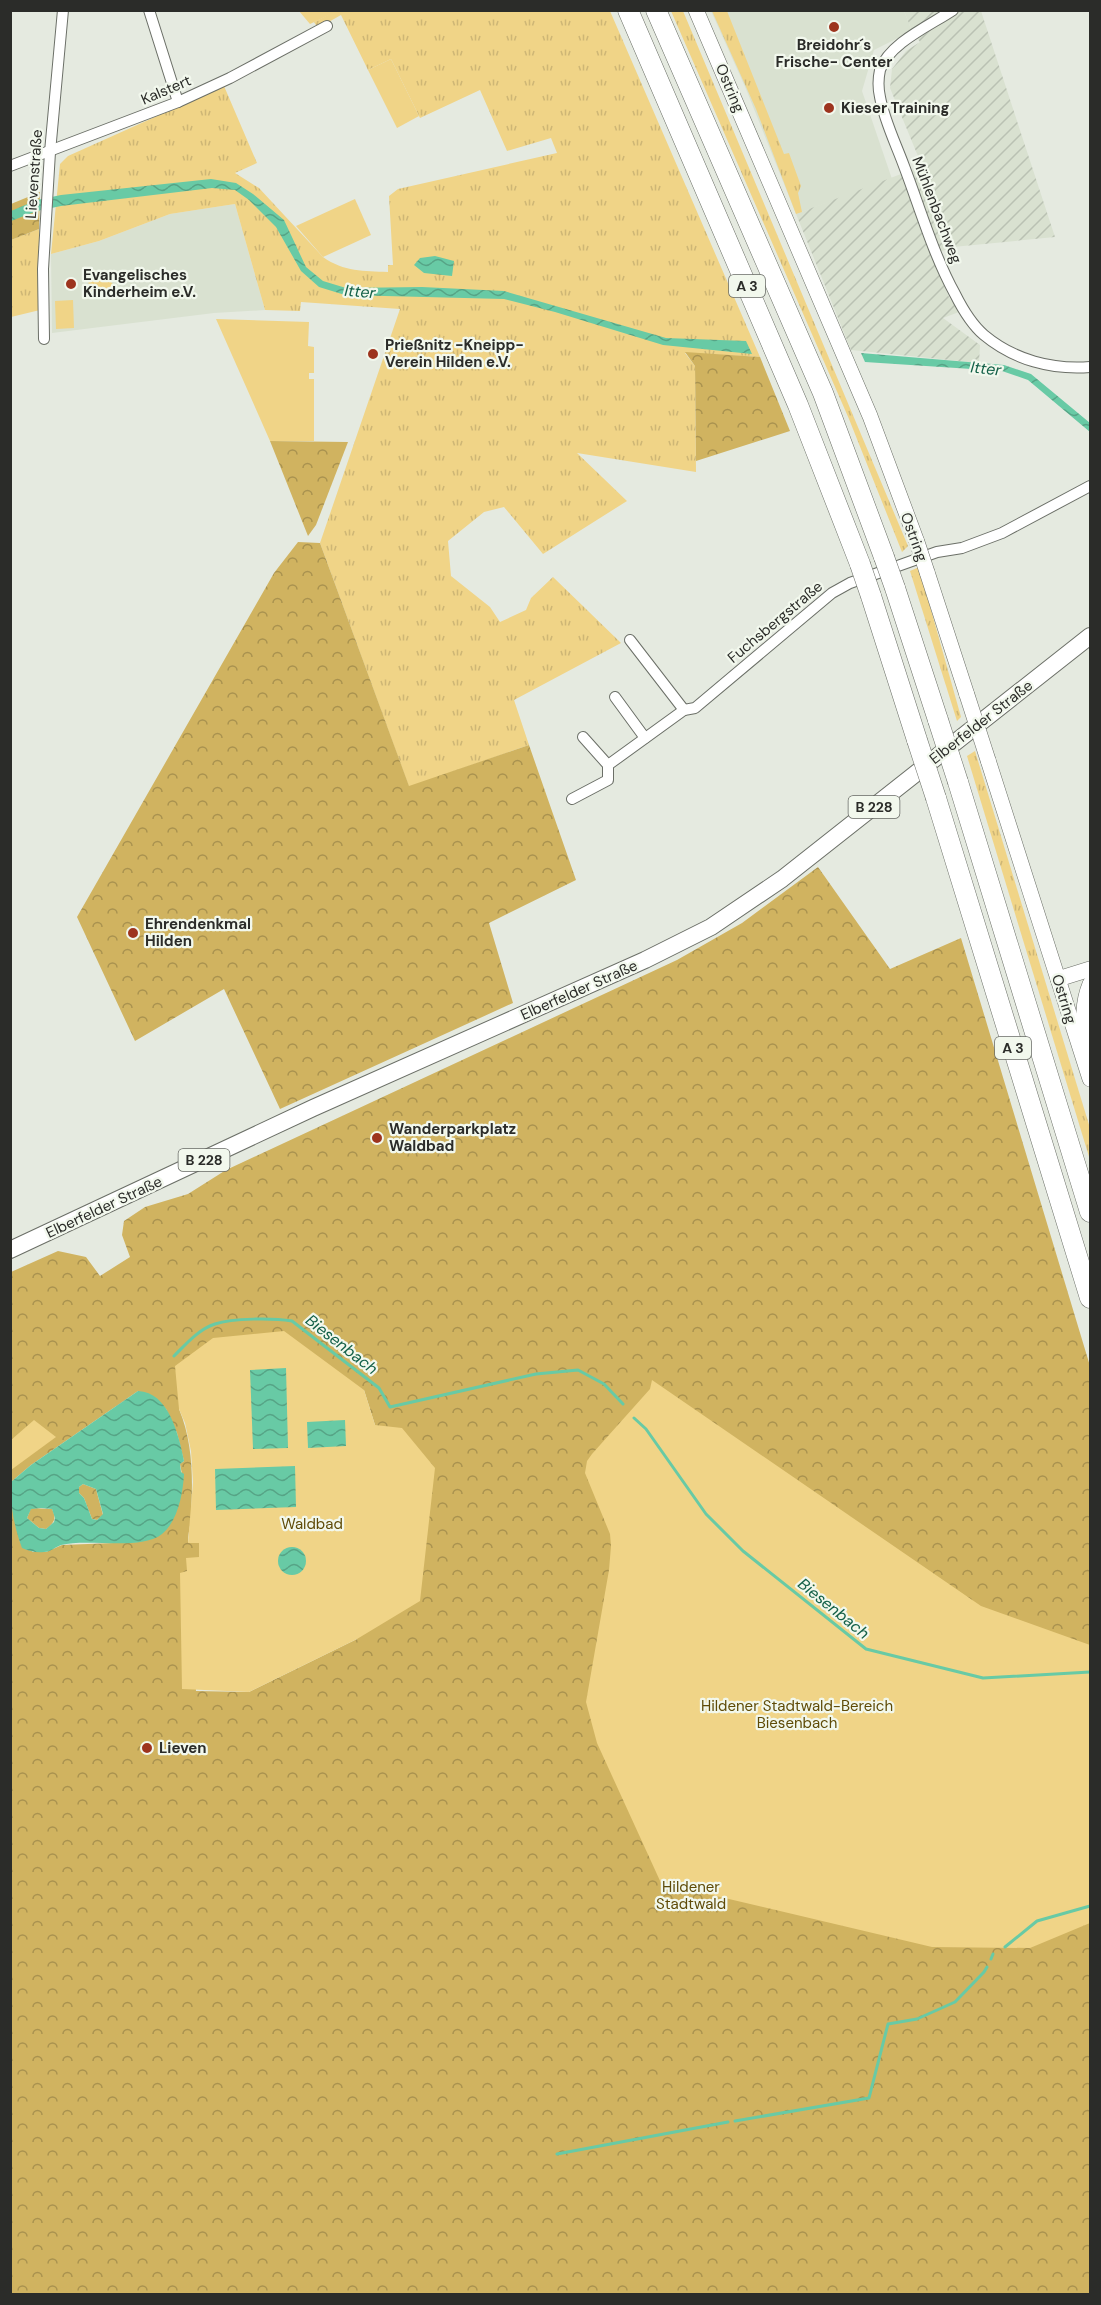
<svg xmlns="http://www.w3.org/2000/svg" width="1101" height="2305" viewBox="0 0 1101 2305" font-family="'DM Sans',sans-serif">
  <style>
    .built { fill: #d9e1d0 }
    .industrial { fill: url(#industrial-furrows) }
    .grass { fill: url(#grass-tufts) }
    .forest { fill: url(#forest-crowns); fill-rule: evenodd }
    .park { fill: #f0d487 }
    .water { fill: url(#water-waves); fill-rule: evenodd }
    .lines { fill: none; stroke-linecap: round; stroke-linejoin: round }
    .stream { stroke: #68caa5; stroke-width: 3 }
    .minor-casing { stroke: #6b6f67; stroke-width: 12 }
    .secondary-casing { stroke: #6b6f67; stroke-width: 16 }
    .primary-casing { stroke: #6b6f67; stroke-width: 18 }
    .motorway-casing { stroke: #6b6f67; stroke-width: 21 }
    .minor { stroke: #fff; stroke-width: 10 }
    .secondary { stroke: #fff; stroke-width: 15 }
    .primary { stroke: #fff; stroke-width: 16 }
    .motorway { stroke: #fff; stroke-width: 20 }
    .secondary-bridge-casing { stroke: #6b6f67; stroke-width: 16; stroke-linecap: butt }
    .motorway-bridge-casing { stroke: #6b6f67; stroke-width: 21; stroke-linecap: butt }
    .secondary-bridge { stroke: #fff; stroke-width: 15 }
    .motorway-bridge { stroke: #fff; stroke-width: 20 }
    .poi-dot { fill: #9d341e; stroke: #f2f8ed; stroke-width: 2 }
    .labels { text-anchor: middle; stroke-width: 4.5; stroke-linejoin: round; paint-order: stroke }
    .shield { fill: #f2f8ed; stroke: #676964; stroke-width: 1.5 }
    .shield-label { font-size: 14px; font-weight: bold; fill: #2b2c29 }
    .poi-label { font-size: 15px; font-weight: bold; fill: #2b2c29; stroke: #f2f8ed; text-anchor: start }
    .street-label { font-size: 15px; fill: #2b2c29; stroke: #f2f8ed }
    .park-label { font-size: 15px; fill: #5f4b07; stroke: #f2f8ed }
    .water-label { font-size: 16px; font-style: italic; fill: #136048; stroke: #f2f8ed }
  </style>
  <defs>
    <pattern id="industrial-furrows" width="10" height="10" patternUnits="userSpaceOnUse" patternTransform="scale(1.5)"><rect width="10" height="10" fill="#d9e1d0"/><path d="M-1 1l2-2M0 10L10 0M9 11l2-2" fill="none" stroke="#bac1b3"/></pattern>
    <pattern id="grass-tufts" width="24" height="20" patternUnits="userSpaceOnUse" patternTransform="scale(1.5)"><rect width="24" height="20" fill="#f0d487"/><path d="M3 7l-1-3M5 7V3M7 7l1-3M15 17l-1-3M17 17v-4M19 17l1-3" fill="none" stroke="#ceb675"/></pattern>
    <pattern id="forest-crowns" width="20" height="18" patternUnits="userSpaceOnUse" patternTransform="scale(1.5)"><rect width="20" height="18" fill="#d0b360"/><path d="M2 6a3 3 0 1 1 6 0M12 15a3 3 0 1 1 6 0" fill="none" stroke="#a9924f"/></pattern>
    <pattern id="water-waves" width="16" height="10" patternUnits="userSpaceOnUse" patternTransform="scale(1.5)"><rect width="16" height="10" fill="#68caa5"/><path d="M0 5q4-4 8 0t8 0" fill="none" stroke="#56a486"/></pattern>
  </defs>
  <rect width="100%" height="100%" fill="#e5eae0"/>
  <!-- built -->
  <g class="built">
    <polygon points="711,11 904,11 912,31 874,50 862,91 892,179 796,214 746,89"/>
    <polygon points="235,204 265,310 214,313 52,333 51,254 99,241 170,214"/>
  </g>
  <!-- industrial -->
  <polygon class="industrial" points="904,11 981,11 1055,237 953,247 931,255 949,297 959,312 943,318 980,345 979,363 851,350 796,214 922,166 890,88 892,69 906,51 920,42 912,31"/>
  <!-- grass -->
  <g class="grass">
    <path d="M329,10L610,11L760,357L685,353L695,366L696,472L577,453L627,501L543,554L504,507L484,512L448,541L451,576L490,607L500,622L526,610L531,598L553,577L621,643L514,700L529,745L409,787L320,543L400,309L301,302L300,311L265,310L235,204L170,214L99,241L51,254L60,164L68,156L224,86L257,163L235,173L259,188L323,257C344,272 364,271 388,272V265H393L389,196L398,189L557,153L551,138L507,151L480,90L420,118L391,59L368,70L341,15L318,28L314,22L328,15Z"/>
    <polygon points="671,11 683,11 908,546 902,552 849,419"/>
    <polygon points="712,11 727,11 784,154 789,153 801,186 798,193 802,212 796,214 756,109"/>
    <polygon points="39,229 40,310 11,317 11,240"/>
    <polygon points="919,567 961,717 957,721 910,571"/>
    <polygon points="975,751 1090,1128 1090,1160 967,756"/>
  </g>
  <!-- forest -->
  <g class="forest">
    <polygon points="40,192 39,229 11,240 11,204"/>
    <polygon points="685,352 760,357 790,431 696,461 695,366"/>
    <polygon points="270,441 348,442 316,525 308,536"/>
    <polygon points="298,542 320,543 409,786 529,745 576,880 489,923 513,1003 280,1109 224,989 135,1041 77,917 274,573"/>
    <path d="M818,867L890,969L961,938L1090,1366V2294H11L10,1503L14,1508L20,1542L33,1552H46L62,1545L139,1542L182,1474L180,1464L184,1461L177,1433L166,1409L138,1391L31,1465L11,1482V1272L58,1251L86,1257L100,1276L130,1257L122,1235L124,1221L145,1207L188,1194L226,1170L677,960L742,923ZM364,1390L375,1425L357,1639L249,1692L196,1691L187,1571L199,1558V1543L188,1542C188,1533 191,1524 191,1515C193,1478 193,1443 179,1409Z"/>
    <polygon points="83,1484 96,1489 103,1515 97,1520 92,1519 84,1498 79,1493 79,1487"/>
    <path d="M31,1508L52,1509C57,1519 54,1523 46,1529L39,1528L27,1518Z"/>
  </g>
  <!-- park -->
  <g class="park">
    <polygon points="299,11 329,11 329,15 310,24"/>
    <polygon points="391,59 419,116 397,128 368,70"/>
    <polygon points="355,199 371,235 323,257 296,226"/>
    <polygon points="106,275 117,290 90,292 88,279"/>
    <polygon points="73,300 74,328 56,329 55,301"/>
    <polygon points="216,319 309,322 308,346 314,347 314,373 309,373 309,379 314,379 314,441 270,441"/>
    <polygon points="284,1331 364,1390 375,1425 402,1428 435,1468 420,1601 357,1639 249,1692 182,1689 180,1573 187,1571 186,1558 199,1557 199,1543 188,1543 193,1482 191,1451 185,1423 179,1409 175,1366 213,1338"/>
    <polygon points="652,1380 981,1606 1090,1645 1090,1923 1030,1948 932,1947 661,1883 597,1743 586,1702 609,1570 611,1546 610,1534 585,1473 587,1461 592,1454 650,1389"/>
    <polygon points="34,1420 56,1437 11,1470 11,1440"/>
  </g>
  <!-- water -->
  <g class="water">
    <polygon points="211,179 236,183 253,194 284,220 306,267 323,281 346,288 422,287 504,291 666,338 746,341 752,354 663,345 555,312 504,299 345,295 319,287 301,271 276,227 249,200 235,190 212,188 61,206 37,211 11,221 11,211 37,200 61,195"/>
    <polygon points="435,256 454,261 452,276 424,273 414,265 420,258"/>
    <polygon points="861,353 1004,365 1031,374 1090,423 1090,432 1028,380 1002,371 865,362"/>
    <polygon points="286,1368 288,1448 253,1449 250,1370"/>
    <path d="M138,1391C169,1392 179,1436 184,1461L180,1464L181,1472L184,1474C183,1493 178,1521 162,1534C141,1551 88,1538 61,1545C55,1547 51,1552 44,1552C36,1553 29,1551 22,1548C14,1526 10,1505 11,1482L31,1465ZM83,1484L96,1489L103,1514L97,1520L92,1519L84,1498L79,1493V1487ZM41,1508L52,1509L55,1518L54,1522L46,1529L39,1528L27,1518L31,1509Z"/>
    <polygon points="345,1420 346,1446 308,1448 307,1422"/>
    <polygon points="295,1466 296,1507 216,1510 215,1469"/>
    <circle cx="292" cy="1561" r="14"/>
  </g>
  <g class="lines">
    <!-- stream -->
    <g class="stream">
      <path d="M174,1356C186,1344 199,1329 215,1324C233,1318 273,1318 292,1321L379,1388L390,1407L536,1374L578,1370L604,1384L623,1404"/>
      <polyline points="634,1418 646,1429 706,1514 743,1551 866,1649 983,1678 1090,1672"/>
      <polyline points="1005,1947 1037,1921 1090,1906"/>
      <polyline points="991,1959 993,1954"/>
      <polyline points="735,2121 869,2098 888,2024 917,2019 955,2002 984,1972 987,1967"/>
      <polyline points="557,2154 728,2122"/>
    </g>
    <defs>
      <g id="minor">
        <polyline points="149,10 178,102"/>
        <path d="M953,10C931,25 889,43 880,70C878,79 878,88 880,97C884,120 896,144 904,166C920,208 933,254 955,294C962,308 971,324 984,335C1014,360 1052,370 1090,367"/>
        <polyline points="10,166 178,102 230,78 327,26"/>
        <polyline points="44,339 43,269 50,152 63,10"/>
        <polyline points="630,640 684,710"/>
        <polyline points="615,697 645,738"/>
        <polyline points="583,737 608,765 684,710 695,708 832,593 850,583 937,552 962,548 1002,533 1090,486"/>
        <polyline points="572,799 608,780 608,765"/>
      </g>
      <g id="secondary">
        <polyline points="696,10 870,416 917,542"/>
        <polyline points="927,572 967,695"/>
        <polyline points="988,760 1090,1079"/>
        <polyline points="1058,979 1090,969"/>
        <path d="M1086,1046C1084,1024 1081,1006 1090,984"/>
      </g>
      <polyline id="primary" points="10,1250 313,1108 645,960 711,927 782,879 1090,636"/>
      <g id="motorway">
        <polyline points="628,10 798,405 860,564"/>
        <polyline points="656,10 823,393 884,557"/>
        <polyline points="895,588 938,720"/>
        <polyline points="871,596 917,740"/>
        <polyline points="958,782 1090,1212"/>
        <polyline points="936,798 1090,1298"/>
      </g>
    </defs>
    <!-- minor casing -->
    <use href="#minor" class="minor-casing"/>
    <!-- secondary casing -->
    <use href="#secondary" class="secondary-casing"/>
    <!-- primary casing -->
    <use href="#primary" class="primary-casing"/>
    <!-- motorway casing -->
    <use href="#motorway" class="motorway-casing"/>
    <!-- minor -->
    <use href="#minor" class="minor"/>
    <!-- secondary -->
    <use href="#secondary" class="secondary"/>
    <!-- primary -->
    <use href="#primary" class="primary"/>
    <!-- motorway -->
    <use href="#motorway" class="motorway"/>
    <defs>
      <g id="secondary-bridge">
        <polyline points="917,542 927,572"/>
        <polyline points="967,695 988,760"/>
      </g>
      <g id="motorway-bridge">
        <polyline points="884,557 895,588"/>
        <polyline points="860,564 871,596"/>
        <polyline points="938,720 958,782"/>
        <polyline points="917,740 936,798"/>
      </g>
    </defs>
    <!-- secondary-bridge casing -->
    <use href="#secondary-bridge" class="secondary-bridge-casing"/>
    <!-- motorway-bridge casing -->
    <use href="#motorway-bridge" class="motorway-bridge-casing"/>
    <!-- secondary-bridge -->
    <use href="#secondary-bridge" class="secondary-bridge"/>
    <!-- motorway-bridge -->
    <use href="#motorway-bridge" class="motorway-bridge"/>
  </g>
  <!-- markers -->
  <g class="poi-dot">
    <circle cx="834" cy="27" r="6"/>
    <circle cx="829" cy="108" r="6"/>
    <circle cx="71" cy="284" r="6"/>
    <circle cx="373" cy="354" r="6"/>
    <circle cx="133" cy="933" r="6"/>
    <circle cx="377" cy="1138" r="6"/>
    <circle cx="147" cy="1748" r="6"/>
  </g>
  <g class="labels">
    <!-- shield labels -->
    <g class="shield">
      <rect x="729" y="275" width="36" height="22" rx="4.5"/>
      <rect x="848.5" y="796" width="51" height="22" rx="4.5"/>
      <rect x="995" y="1037" width="36" height="22" rx="4.5"/>
      <rect x="178.5" y="1149" width="51" height="22" rx="4.5"/>
    </g>
    <g class="shield-label">
      <text x="747" y="291">A 3</text>
      <text x="874" y="812">B 228</text>
      <text x="1013" y="1053">A 3</text>
      <text x="204" y="1165">B 228</text>
    </g>
    <!-- poi labels -->
    <g class="poi-label">
      <text x="834" y="50" text-anchor="middle">Breidohr´s<tspan x="834" dy="17">Frische- Center</tspan></text>
      <text x="841" y="113">Kieser Training</text>
      <text x="83" y="280">Evangelisches<tspan x="83" dy="17">Kinderheim e.V.</tspan></text>
      <text x="385" y="350">Prießnitz -Kneipp-<tspan x="385" dy="17">Verein Hilden e.V.</tspan></text>
      <text x="145" y="929">Ehrendenkmal<tspan x="145" dy="17">Hilden</tspan></text>
      <text x="389" y="1134">Wanderparkplatz<tspan x="389" dy="17">Waldbad</tspan></text>
      <text x="159" y="1753">Lieven</text>
    </g>
    <!-- street labels -->
    <g class="street-label">
      <text transform="translate(730 88) rotate(67)" y="5">Ostring</text>
      <text transform="translate(166 90) rotate(-23)" y="5">Kalstert</text>
      <text transform="translate(34 174) rotate(-86)" y="5">Lievenstraße</text>
      <text transform="translate(937 210) rotate(69)" y="5">Mühlenbachweg</text>
      <text transform="translate(914 537) rotate(70)" y="5">Ostring</text>
      <text transform="translate(775 622) rotate(-40)" y="5">Fuchsbergstraße</text>
      <text transform="translate(981 722) rotate(-38)" y="5">Elberfelder Straße</text>
      <text transform="translate(579 990) rotate(-24)" y="5">Elberfelder Straße</text>
      <text transform="translate(1064 999) rotate(73)" y="5">Ostring</text>
      <text transform="translate(104 1207) rotate(-25)" y="5">Elberfelder Straße</text>
    </g>
    <!-- park labels -->
    <g class="park-label">
      <text x="312" y="1529">Waldbad</text>
      <text x="797" y="1711">Hildener Stadtwald-Bereich<tspan x="797" dy="17">Biesenbach</tspan></text>
      <text x="691" y="1892">Hildener<tspan x="691" dy="17">Stadtwald</tspan></text>
    </g>
    <!-- water labels -->
    <g class="water-label">
      <text transform="translate(360 291) rotate(5)" y="6">Itter</text>
      <text transform="translate(986 368) rotate(6)" y="6">Itter</text>
      <text transform="translate(342 1344) rotate(38)" y="6">Biesenbach</text>
      <text transform="translate(834 1608) rotate(39)" y="6">Biesenbach</text>
    </g>
  </g>
  <!-- border -->
  <rect width="1101" height="2305" fill="none" stroke="#2b2c29" stroke-width="24"/>
</svg>
